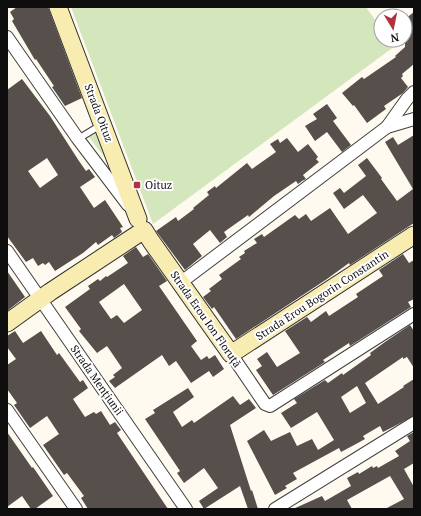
<svg xmlns="http://www.w3.org/2000/svg" width="421" height="516" viewBox="0 0 421 516" font-family="'PT Serif',serif">
  <style>
    .green { fill: #d4e6bc }
    .building { fill: #564f4b; fill-rule: evenodd }
    .lines { fill: none; stroke-linecap: round; stroke-linejoin: round }
    .lane-casing { stroke: #414141; stroke-width: 8 }
    .street-casing { stroke: #414141; stroke-width: 14 }
    .secondary-casing { stroke: #303030; stroke-width: 19 }
    .lane { stroke: #fff; stroke-width: 6 }
    .street { stroke: #fff; stroke-width: 12 }
    .secondary { stroke: #f8ecb1; stroke-width: 17 }
    .poi-dot { fill: #b2323f; stroke: #fff; stroke-width: 1.5 }
    .labels { text-anchor: middle; stroke-width: 4; stroke-linejoin: round; paint-order: stroke }
    .street-label { font-size: 11px; fill: #0e0e0e; stroke: #fff }
    .poi-label { font-size: 11px; fill: #0e0e0e; stroke: #fff; text-anchor: start }
  </style>
  <rect width="100%" height="100%" fill="#fefaf0"/>
  <!-- green -->
  <g class="green">
    <polygon points="71,7 366,7 381,28 381,40 390,40 395,46 153,224"/>
    <polygon points="100,131 108,162 89,137"/>
  </g>
  <!-- building -->
  <g class="building">
    <polygon points="17,7 48,7 82,98 65,106 52,87 54,86 36,59 35,60 12,21 14,19 10,12"/>
    <polygon points="414,12 414,64 402,74 403,76 401,78 408,87 403,93 384,106 386,109 367,123 354,105 353,106 342,93 362,77 364,79 396,57 395,56 405,47 405,19"/>
    <path d="M22,79L50,116L79,161L86,171L89,169L95,177L80,187L94,208L105,200L123,227L120,228L122,232L114,238L112,235L98,245L96,242L83,253L55,271L49,262L45,265L43,263L38,266L33,258L26,262L7,236V90ZM47,158L58,175L40,188L28,171Z"/>
    <polygon points="327,104 337,118 333,121 351,145 342,152 327,132 315,141 305,126 317,119 313,114"/>
    <polygon points="414,135 414,223 350,265 349,263 327,279 236,339 214,307 212,309 203,297 211,291 209,289 222,279 219,275 241,259 239,257 245,253 244,251 257,243 254,239 262,234 264,237 295,215 299,219 306,214 311,221 330,208 348,234 377,213 363,195 344,209 333,193 340,188 344,193 366,176 358,165 367,158 382,178 381,179 397,201 413,189 385,142 393,137 398,145"/>
    <polygon points="287,138 298,152 308,144 318,157 316,159 319,162 303,175 306,179 302,181 298,184 296,181 274,196 249,217 248,215 224,232 227,237 220,243 210,230 193,244 202,256 185,270 156,231 176,217 178,221 194,209 193,208 209,195 207,192 215,186 216,188 247,163 252,169 276,152 270,144 278,139 280,143"/>
    <path d="M136,247L143,257L148,254L167,281L159,286L197,341L191,346L201,360L207,356L209,359L215,355L224,369L213,377L209,371L191,383L176,361L169,366L162,355L115,388L109,381L115,377L113,375L122,368L107,346L97,353L79,331L81,329L65,307L90,289L88,286L98,279L100,281L106,276L107,277L128,263L123,256ZM124,284L142,310L124,323L117,315L111,319L99,302Z"/>
    <polygon points="403,254 409,263 414,260 414,299 408,302 411,307 350,346 349,343 323,360 325,362 273,395 256,370 262,366 257,359 267,352 277,367 300,353 285,331 307,317 311,322 326,311 329,316 358,297 356,294 383,276 379,270"/>
    <polygon points="7,271 25,297 7,311"/>
    <path d="M410,325L414,331V368L407,357L403,359V357L365,383L378,404L404,387L403,386L414,379V416L383,432L380,426L363,436L365,439L356,444L341,452L339,448L293,473L297,479L285,486L287,488L275,495L247,441L264,430L271,441L290,432L297,446L312,439L318,450L334,440L317,412L291,428L281,413L297,403L294,399L325,380L328,383L342,373L343,375L371,355L370,353L385,342ZM357,386L366,403L350,413L341,397Z"/>
    <polygon points="15,331 23,343 41,331 57,355 59,353 80,382 83,380 88,388 73,399 85,417 94,412 96,414 101,411 110,425 115,422 121,430 117,433 168,509 88,509 81,498 84,496 67,473 64,475 43,445 59,434 47,416 30,428 14,405 17,403 7,389 7,365 16,359 7,347 7,336"/>
    <polygon points="188,388 194,397 173,412 182,427 192,420 194,423 233,396 240,405 249,399 256,408 230,425 251,491 252,490 258,509 248,509 240,486 204,509 199,501 218,488 204,468 184,483 177,473 180,471 145,419 155,413 153,410"/>
    <polygon points="7,432 32,468 33,467 53,496 35,509 31,509 22,496 7,507"/>
    <polygon points="414,432 414,463 404,469 414,487 414,509 385,509 404,499 390,476 347,500 352,509 293,509 322,496 325,501 351,486 347,478 358,472 359,474 372,466 373,468 377,466 378,468 399,456 395,451 410,441 407,436"/>
  </g>
  <g class="lines">
    <defs>
      <polyline id="lane" points="78,139 101,125"/>
      <g id="street">
        <polyline points="7,37 78,139 128,205"/>
        <polyline points="387,127 414,119"/>
        <polyline points="7,251 186,509"/>
        <polyline points="180,283 387,127 407,99 414,92"/>
        <polyline points="231,354 265,404 270,406 414,314"/>
        <polyline points="7,410 76,509"/>
        <polyline points="275,509 414,423"/>
      </g>
      <g id="secondary">
        <polyline points="58,7 138,219"/>
        <polyline points="7,323 50,292 144,230 151,241 231,354 414,235"/>
      </g>
    </defs>
    <!-- lane casing -->
    <use href="#lane" class="lane-casing"/>
    <!-- street casing -->
    <use href="#street" class="street-casing"/>
    <!-- secondary casing -->
    <use href="#secondary" class="secondary-casing"/>
    <!-- lane -->
    <use href="#lane" class="lane"/>
    <!-- street -->
    <use href="#street" class="street"/>
    <!-- secondary -->
    <use href="#secondary" class="secondary"/>
  </g>
  <!-- markers -->
  <rect class="poi-dot" x="133" y="181" width="8" height="8" rx="2"/>
  <g class="labels">
    <!-- street labels -->
    <g class="street-label">
      <text transform="translate(99 113) rotate(69)" y="4">Strada Oituz</text>
      <text transform="translate(322 295) rotate(-33)" y="4">Strada Erou Bogorin Constantin</text>
      <text transform="translate(206 319) rotate(55)" y="4">Strada Erou Ion Floruță</text>
      <text transform="translate(97 380) rotate(55)" y="4">Strada Mențiunii</text>
    </g>
    <!-- poi labels -->
    <g class="poi-label">
      <text x="145" y="189">Oituz</text>
    </g>
  </g>
  <!-- border -->
  <rect width="421" height="516" fill="none" stroke="#0e0e0e" stroke-width="16"/>
  <!-- north arrow -->
  <g transform="translate(393 28) rotate(170)"><circle r="19" fill="#ffffff" stroke="#9f9f9f"/>
  <path d="M0-3L7 15L0 10L-7 15Z" fill="#b2323f"/>
  <text y="-6" font-size="11" font-weight="bold" text-anchor="middle" fill="#0e0e0e">N</text>
  </g>
</svg>
